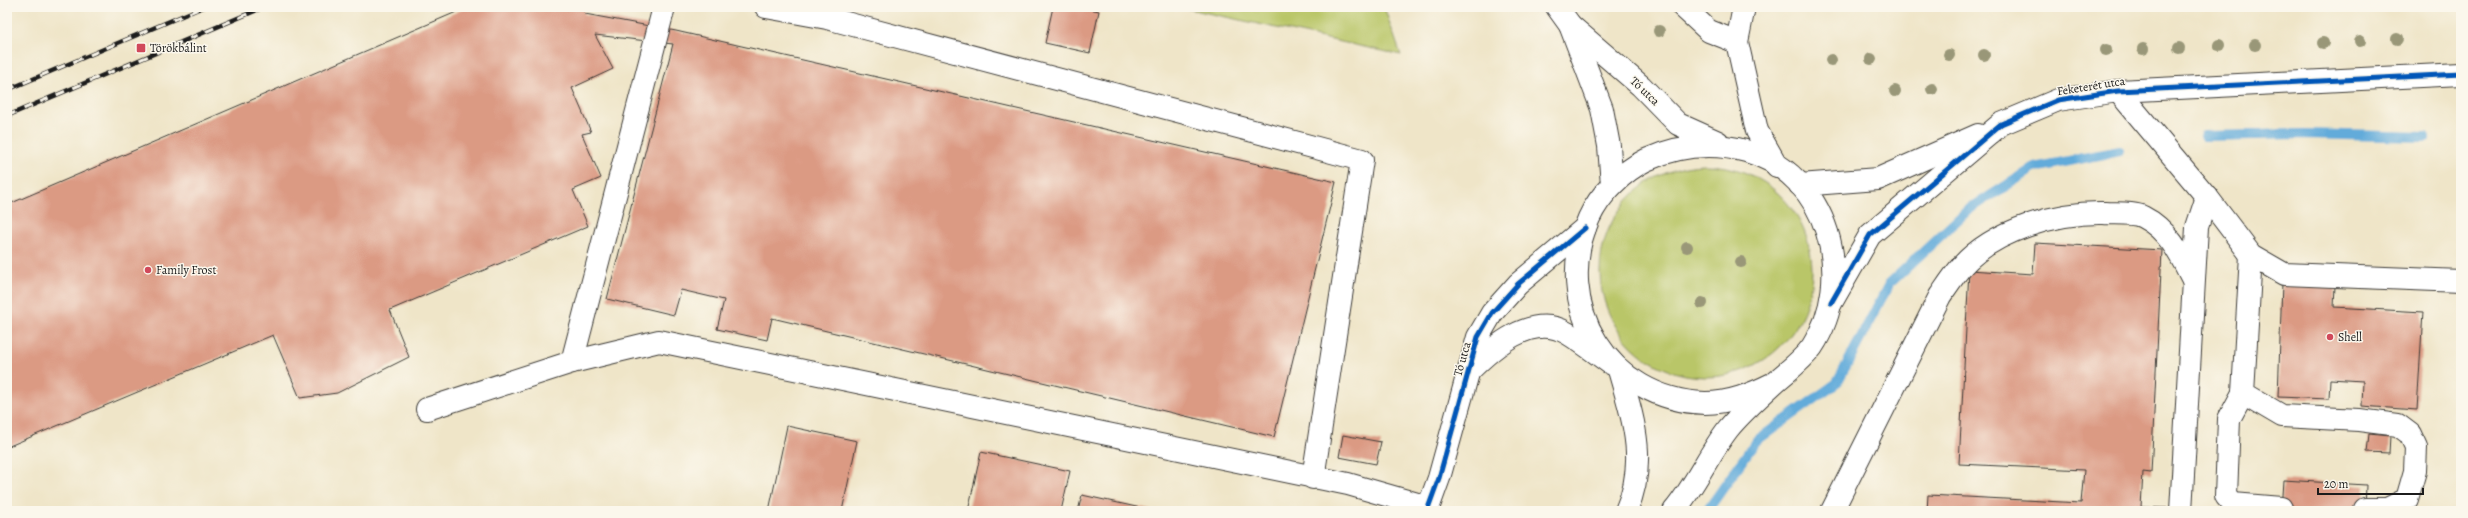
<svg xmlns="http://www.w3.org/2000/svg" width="2468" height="518" viewBox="0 0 2468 518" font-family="Alegreya,serif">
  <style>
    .green { fill: #b9c668; stroke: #6a7142 }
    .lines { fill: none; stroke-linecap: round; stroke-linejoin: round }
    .stream { stroke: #62abda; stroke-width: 10 }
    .building { fill: #db9a83 }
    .minor-casing { stroke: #3c3a36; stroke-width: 24 }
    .major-casing { stroke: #3c3a36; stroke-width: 24 }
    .minor { stroke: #fff; stroke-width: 22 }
    .major { stroke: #fff; stroke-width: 22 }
    .rail-casing { stroke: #1c1c1c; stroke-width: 4.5 }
    .rail { stroke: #fbf7ec; stroke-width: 3; stroke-dasharray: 9; stroke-linecap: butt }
    .cycleway-casing { stroke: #fbf7ec; stroke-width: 8 }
    .cycleway { stroke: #0057b8; stroke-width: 5 }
    .tree { fill: #999778 }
    .poi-dot { fill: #d1495b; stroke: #fbf7ec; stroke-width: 1.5 }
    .labels { text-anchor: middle; stroke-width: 3; stroke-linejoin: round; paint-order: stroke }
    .poi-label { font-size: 12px; fill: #1c1c1c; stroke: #fbf7ec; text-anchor: start }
    .street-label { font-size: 12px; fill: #1c1c1c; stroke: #fbf7ec }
  </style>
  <rect width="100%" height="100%" fill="#fbf7ec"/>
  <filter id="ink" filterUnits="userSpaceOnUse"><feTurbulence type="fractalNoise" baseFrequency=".025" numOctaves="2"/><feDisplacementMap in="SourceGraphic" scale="8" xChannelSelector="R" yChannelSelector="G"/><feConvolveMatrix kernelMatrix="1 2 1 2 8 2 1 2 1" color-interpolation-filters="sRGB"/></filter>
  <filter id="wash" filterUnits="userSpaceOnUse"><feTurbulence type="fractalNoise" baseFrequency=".012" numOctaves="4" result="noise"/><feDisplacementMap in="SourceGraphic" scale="16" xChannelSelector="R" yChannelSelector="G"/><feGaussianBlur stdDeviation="0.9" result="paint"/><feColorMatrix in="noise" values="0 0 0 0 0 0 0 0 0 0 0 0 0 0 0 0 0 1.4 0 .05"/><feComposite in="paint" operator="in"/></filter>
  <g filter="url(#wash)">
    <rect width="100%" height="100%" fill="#efe5c8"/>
    <!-- green -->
    <g class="green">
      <polygon points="1180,7 1384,7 1401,55"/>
      <circle cx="1706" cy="271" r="106"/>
    </g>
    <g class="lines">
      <!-- stream -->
      <g class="stream">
        <polyline points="2204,136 2304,134 2426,137"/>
        <polyline points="1707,511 1756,441 1837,383 1889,284 1968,210 2034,168 2119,151"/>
      </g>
    </g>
    <g id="blocks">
      <!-- building -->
      <g class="building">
        <polygon points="468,7 582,7 585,14 676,31 1336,182 1274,437 772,318 767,340 717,329 724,300 681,290 674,315 607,299 673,44 595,35 613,69 572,88 591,132 582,134 601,178 573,190 588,226 390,310 409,357 337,393 300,398 273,335 7,447 7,205"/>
        <polygon points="1053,7 1080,7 1099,11 1090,53 1045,43"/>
        <polygon points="2035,243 2162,250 2151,473 2143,472 2141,507 2167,508 2167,511 1927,511 1928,495 2081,503 2084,470 1959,464 1969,270 2033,274"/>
        <polygon points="2282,283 2335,286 2334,307 2423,312 2417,410 2362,406 2363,381 2330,379 2329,399 2278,397"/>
        <polygon points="787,426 857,441 842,511 769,511"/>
        <polygon points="2369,434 2390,436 2389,453 2367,452"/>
        <polygon points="1343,435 1381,442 1376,464 1339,457"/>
        <polygon points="981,452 1070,471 1061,511 968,511"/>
        <polygon points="2283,480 2366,485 2365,511 2281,511"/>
        <polygon points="1082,495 1150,510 1150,511 1078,511"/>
      </g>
    </g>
  </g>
  <g filter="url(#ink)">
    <use href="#blocks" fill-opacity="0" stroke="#3c3a36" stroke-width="1"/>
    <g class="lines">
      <defs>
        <g id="minor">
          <polyline points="766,7 827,18 1362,160 1313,478"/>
          <polyline points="1683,7 1709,31 1737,42"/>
          <polyline points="1744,7 1737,42 1757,131 1777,166"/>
          <polyline points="2118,91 2207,197 2251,255 2284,274 2461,281"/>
          <polyline points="1800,185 1878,179 1978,135"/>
          <polyline points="2251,255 2243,393 2282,416 2359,420 2398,425 2410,434 2416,447 2415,471 2407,499 2387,509 2365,509"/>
          <polyline points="1831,303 1870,235 2001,124 2058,100 2118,91 2461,74"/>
          <polyline points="572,362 664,7"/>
          <path d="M1469,371C1492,348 1532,312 1567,333C1582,342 1596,353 1610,363"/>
          <polyline points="2243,393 2229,419 2226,496 2233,504 2281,508"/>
          <polyline points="427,409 572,362 659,341 1348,484 1428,507"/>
          <polyline points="1427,511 1439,478 1478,337 1492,313 1518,284 1585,228"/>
          <path d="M1832,511L1940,296C1947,286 1954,275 1962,266C1994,230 2057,212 2104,213C2115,214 2134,212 2143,217C2169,230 2181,256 2193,280"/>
          <polyline points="2181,511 2197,227 2207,197"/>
        </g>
        <g id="major">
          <polyline points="1557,7 1570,25 1602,109 1609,146 1612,185"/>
          <polyline points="1570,25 1641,86 1678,124 1718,142"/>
          <path d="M1619,370C1633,419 1648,461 1626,511"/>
          <path d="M1674,511C1695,486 1708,455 1728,429C1741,413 1758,398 1773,384C1786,372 1801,362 1812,347C1857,279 1829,174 1746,151C1711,142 1679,145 1646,160C1622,172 1600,194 1589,218C1550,305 1609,400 1705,403C1730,403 1752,394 1774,383"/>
        </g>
      </defs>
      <!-- minor casing -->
      <use href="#minor" class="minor-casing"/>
      <!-- major casing -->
      <use href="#major" class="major-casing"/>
      <!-- minor -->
      <use href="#minor" class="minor"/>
      <!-- major -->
      <use href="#major" class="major"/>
      <defs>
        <g id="rail">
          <polyline points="7,90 203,7"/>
          <polyline points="7,116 264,7"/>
        </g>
      </defs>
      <!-- rail casing -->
      <use href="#rail" class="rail-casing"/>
      <!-- rail -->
      <use href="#rail" class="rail"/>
      <defs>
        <g id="cycleway">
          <polyline points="1831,303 1870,235 2001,124 2058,100 2118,91 2461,74"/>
          <polyline points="1427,511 1439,478 1478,337 1492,313 1518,284 1585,228"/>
        </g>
      </defs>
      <!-- cycleway casing -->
      <use href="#cycleway" class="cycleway-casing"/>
      <!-- cycleway -->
      <use href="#cycleway" class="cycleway"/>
    </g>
    <!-- trees -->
    <g class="tree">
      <circle cx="1659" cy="31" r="6"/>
      <circle cx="2397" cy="39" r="6"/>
      <circle cx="2360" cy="41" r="6"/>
      <circle cx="2323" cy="43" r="6"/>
      <circle cx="2219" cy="45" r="6"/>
      <circle cx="2255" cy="45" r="6"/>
      <circle cx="2179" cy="48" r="6"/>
      <circle cx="2143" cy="49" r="6"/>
      <circle cx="2106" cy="50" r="6"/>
      <circle cx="1949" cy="55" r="6"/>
      <circle cx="1984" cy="55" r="6"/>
      <circle cx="1871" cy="59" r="6"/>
      <circle cx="1831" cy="60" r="6"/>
      <circle cx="1932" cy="89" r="6"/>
      <circle cx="1895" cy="91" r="6"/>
      <circle cx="1687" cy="247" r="6"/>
      <circle cx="1741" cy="262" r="6"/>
      <circle cx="1702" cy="303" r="6"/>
    </g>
  </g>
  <!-- markers -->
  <g class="poi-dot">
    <rect x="136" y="43" width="10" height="10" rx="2"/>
    <circle cx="148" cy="270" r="4"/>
    <circle cx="2330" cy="337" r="4"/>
  </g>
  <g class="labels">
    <!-- poi labels -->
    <g class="poi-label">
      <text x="150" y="52">Törökbálint</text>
      <text x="156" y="274">Family Frost</text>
      <text x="2338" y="341">Shell</text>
    </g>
    <!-- street labels -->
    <g class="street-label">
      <text transform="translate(2091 86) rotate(-9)" y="4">Feketerét utca</text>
      <text transform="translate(1645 91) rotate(44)" y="4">Tó utca</text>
      <text transform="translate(1462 359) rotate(-74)" y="4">Tó utca</text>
    </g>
  </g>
  <!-- margin -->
  <rect width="2468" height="518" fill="none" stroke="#fbf7ec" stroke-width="24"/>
  <!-- scale -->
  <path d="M2318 488v6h105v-6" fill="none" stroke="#1c1c1c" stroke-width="2"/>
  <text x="2324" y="488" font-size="12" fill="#1c1c1c" stroke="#fbf7ec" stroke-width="3" paint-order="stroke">20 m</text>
</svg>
